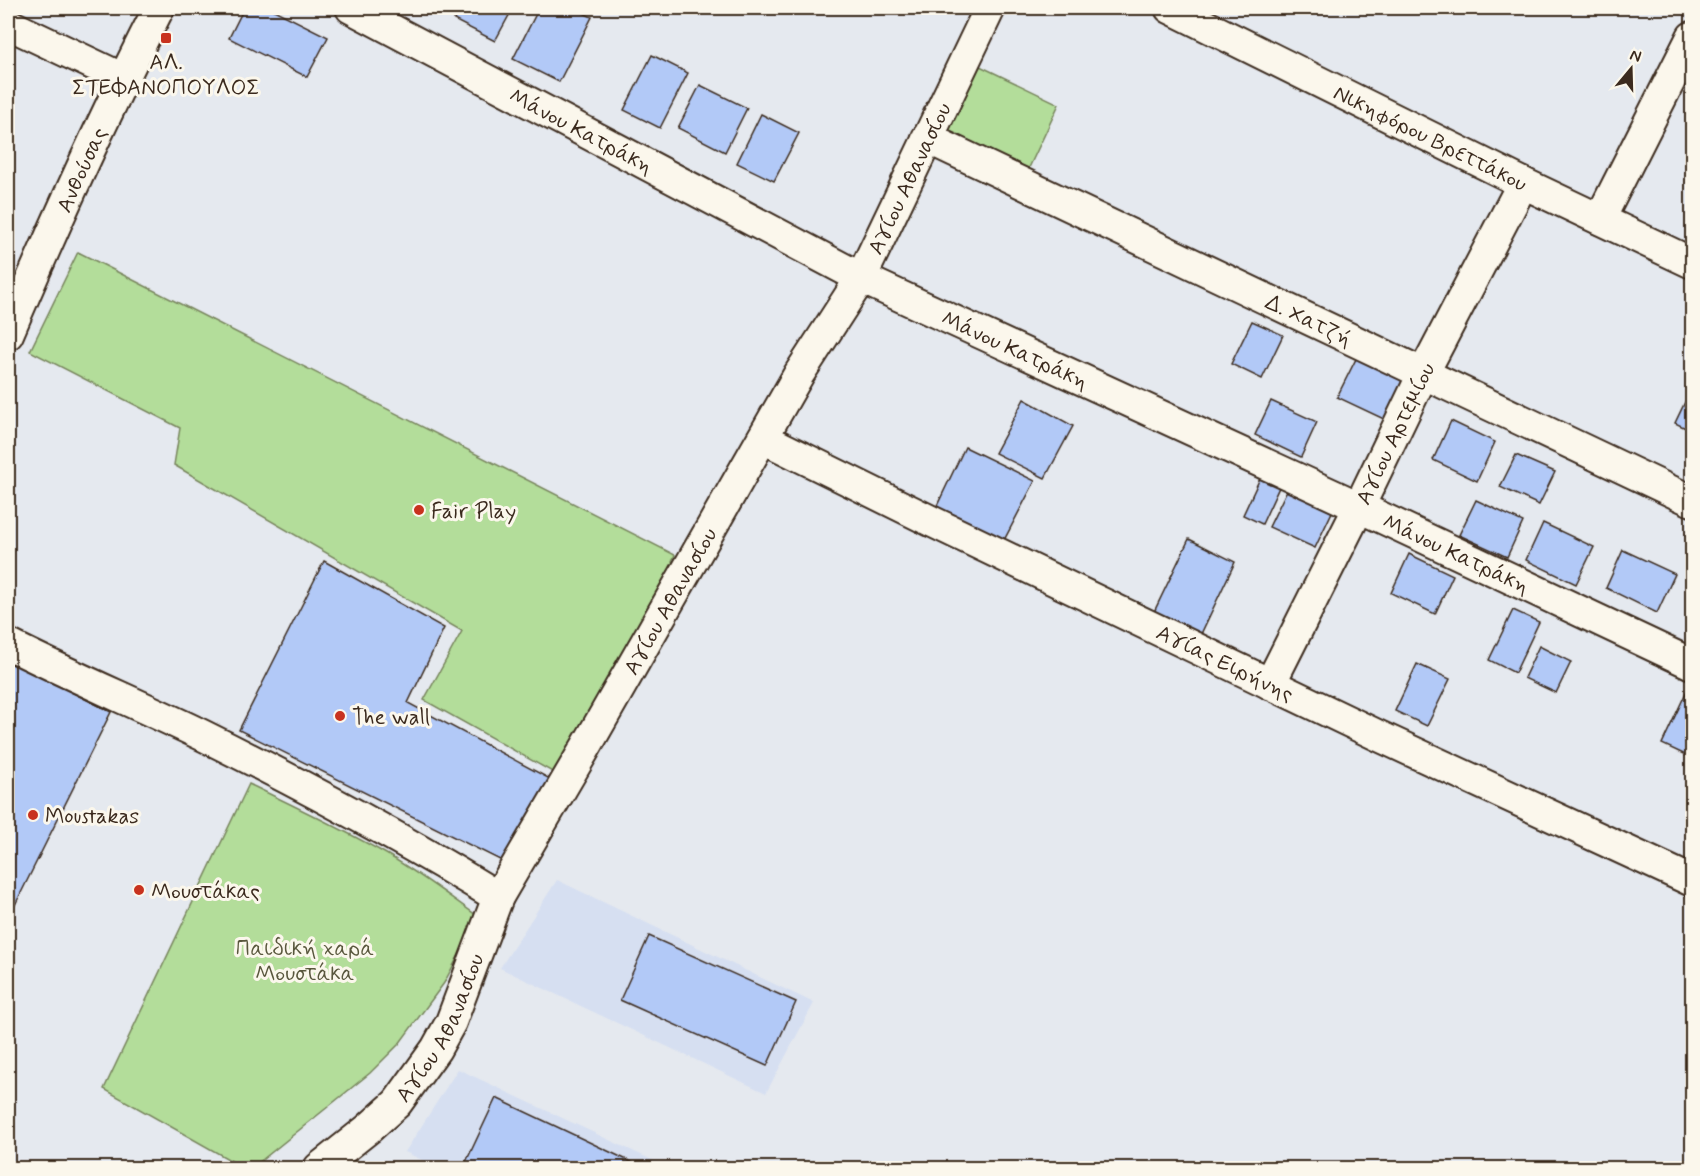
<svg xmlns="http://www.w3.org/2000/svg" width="1700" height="1176" viewBox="0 0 1700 1176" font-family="Mynerve,sans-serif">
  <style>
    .built { fill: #d6dff1 }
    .green { fill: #b3dd9a; stroke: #77845c; stroke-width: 1.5 }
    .building { fill: #b2c9f7; stroke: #3b2a1e; stroke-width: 1.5 }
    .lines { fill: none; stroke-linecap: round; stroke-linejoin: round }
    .minor-casing { stroke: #3b2a1e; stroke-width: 34 }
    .minor { stroke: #fbf7ec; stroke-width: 30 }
    .poi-dot { fill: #c8321e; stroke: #fbf7ec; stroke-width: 2 }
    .labels { text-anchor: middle; stroke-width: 6; stroke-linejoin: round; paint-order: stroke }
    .poi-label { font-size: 22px; fill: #3b2a1e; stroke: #fbf7ec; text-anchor: start }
    .street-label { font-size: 22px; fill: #3b2a1e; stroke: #fbf7ec }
    .park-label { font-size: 22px; fill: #59573d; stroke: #fbf7ec }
  </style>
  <rect width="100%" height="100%" fill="#e5e9ef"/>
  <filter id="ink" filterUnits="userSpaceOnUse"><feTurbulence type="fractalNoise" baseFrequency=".0167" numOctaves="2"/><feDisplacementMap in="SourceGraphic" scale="12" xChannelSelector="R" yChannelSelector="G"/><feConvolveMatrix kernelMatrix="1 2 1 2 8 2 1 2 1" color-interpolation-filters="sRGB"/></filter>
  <g filter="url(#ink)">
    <!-- built -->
    <g class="built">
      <polygon points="557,880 814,1003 766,1093 500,968"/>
      <polygon points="458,1069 669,1168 439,1168 405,1152"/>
    </g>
    <!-- green -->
    <g class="green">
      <polygon points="959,56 1059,104 1027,172 923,127"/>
      <polygon points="78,252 675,555 672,561 674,563 556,774 424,700 462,631 174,465 180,428 30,351"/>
      <path d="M249,784C296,807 343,829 388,855C420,874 449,896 479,917L444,983L399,1044L370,1073L252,1168H244L104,1089Z"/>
    </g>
    <!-- building -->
    <g class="building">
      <polygon points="244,8 270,8 328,37 307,77 229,38"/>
      <polygon points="461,8 513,8 495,41 454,20"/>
      <polygon points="539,8 573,8 592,17 559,82 513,59"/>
      <polygon points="652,55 688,73 660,128 624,110"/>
      <polygon points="700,85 747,108 725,152 678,128"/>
      <polygon points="761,114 799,133 774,181 737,163"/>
      <polygon points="1252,321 1283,335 1262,379 1231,364"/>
      <polygon points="1357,357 1407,380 1388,421 1337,397"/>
      <polygon points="1024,399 1073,426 1045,478 995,453"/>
      <polygon points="1686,400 1692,403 1692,431 1675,423"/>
      <polygon points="1271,401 1317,422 1301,457 1255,435"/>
      <polygon points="1451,421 1495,442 1477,481 1433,460"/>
      <polygon points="965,447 1035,481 1002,544 934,512"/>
      <polygon points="1516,455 1555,472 1539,505 1500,487"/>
      <polygon points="1261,476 1280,485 1262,524 1243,515"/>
      <polygon points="1287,490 1332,512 1315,548 1269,527"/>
      <polygon points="1476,500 1523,522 1507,557 1459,535"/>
      <polygon points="1543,523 1594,547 1576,584 1526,560"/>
      <polygon points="1189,539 1235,562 1200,636 1153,614"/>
      <polygon points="1623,550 1675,574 1657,613 1606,588"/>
      <polygon points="1409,554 1453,575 1435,614 1391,593"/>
      <polygon points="324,561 444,628 408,703 552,780 508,864 239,730"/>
      <polygon points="1513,610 1539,622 1515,673 1489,660"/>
      <polygon points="1539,646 1571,662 1556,693 1524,678"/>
      <polygon points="8,660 111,712 8,919"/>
      <polygon points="1417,664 1450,679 1427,726 1395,711"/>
      <polygon points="1690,684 1692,685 1692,758 1662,744"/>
      <polygon points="649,936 796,1002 767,1066 620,1000"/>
      <polygon points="496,1098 644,1168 475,1168 465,1164"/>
    </g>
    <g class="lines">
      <defs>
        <g id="minor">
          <path id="s1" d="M351,8L861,278L1359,507L1692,664"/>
          <path id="s2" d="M1170,8L1523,183L1692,263"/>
          <polyline points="8,24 124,79"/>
          <path id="s3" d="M927,138L1692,501"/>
          <polyline points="1600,219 1692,37"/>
          <path id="s4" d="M8,334C55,224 104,115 159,8"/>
          <path id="s5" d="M763,438L933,522L1379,736L1692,881"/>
          <path d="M8,644C71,676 138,704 202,735C303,785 402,838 498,897"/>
          <path id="s6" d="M1270,684L1359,507L1423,374L1523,183"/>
          <path id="s7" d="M319,1168L368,1129L397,1103L436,1049L451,1022L498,897L586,747L799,374L861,278L990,8"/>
        </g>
      </defs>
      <!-- minor casing -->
      <use href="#minor" class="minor-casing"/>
      <!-- minor -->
      <use href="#minor" class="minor"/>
    </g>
  </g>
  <!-- markers -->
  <g class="poi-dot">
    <rect x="160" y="32" width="12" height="12" rx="3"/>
    <circle cx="419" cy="510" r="6"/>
    <circle cx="340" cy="716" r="6"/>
    <circle cx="33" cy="815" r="6"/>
    <circle cx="139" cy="890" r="6"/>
  </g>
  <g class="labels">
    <!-- poi labels -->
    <g class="poi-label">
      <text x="166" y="69" text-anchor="middle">ΑΛ.<tspan x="166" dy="25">ΣΤΕΦΑΝΟΠΟΥΛΟΣ</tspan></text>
      <text x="431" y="518">Fair Play</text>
      <text x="352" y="724">The wall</text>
      <text x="45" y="823">Moustakas</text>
      <text x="151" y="898">Μουστάκας</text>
    </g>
    <!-- street labels -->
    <g class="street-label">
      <text dy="8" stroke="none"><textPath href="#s1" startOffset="261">Μάνου Κατράκη</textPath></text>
      <text dy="8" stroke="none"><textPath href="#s2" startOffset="291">Νικηφόρου Βρεττάκου</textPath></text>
      <text dy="8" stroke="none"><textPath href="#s4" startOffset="180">Ανθούσας</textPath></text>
      <text dy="8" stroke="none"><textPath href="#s7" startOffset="1161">Αγίου Αθανασίου</textPath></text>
      <text dy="8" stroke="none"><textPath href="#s3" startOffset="423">Δ. Χατζή</textPath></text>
      <text dy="8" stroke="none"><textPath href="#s1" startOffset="747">Μάνου Κατράκη</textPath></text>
      <text dy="8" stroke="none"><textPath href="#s6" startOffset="280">Αγίου Αρτεμίου</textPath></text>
      <text dy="8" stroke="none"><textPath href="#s1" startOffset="1233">Μάνου Κατράκη</textPath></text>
      <text dy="8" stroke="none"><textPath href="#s7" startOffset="675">Αγίου Αθανασίου</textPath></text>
      <text dy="8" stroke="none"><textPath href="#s5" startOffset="514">Αγίας Ειρήνης</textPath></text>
      <text dy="8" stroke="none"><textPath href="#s7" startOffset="189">Αγίου Αθανασίου</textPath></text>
    </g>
    <!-- park labels -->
    <g class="park-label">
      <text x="305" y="955">Παιδική χαρά<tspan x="305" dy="25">Μουστάκα</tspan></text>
    </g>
  </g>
  <!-- margin -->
  <rect width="1700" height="1176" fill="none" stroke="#fbf7ec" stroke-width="30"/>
  <rect x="15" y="15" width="1670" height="1146" fill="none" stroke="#3b2a1e" stroke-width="2" filter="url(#ink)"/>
  <!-- north arrow -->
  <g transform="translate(1631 69) rotate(19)" stroke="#fbf7ec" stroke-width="4.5" paint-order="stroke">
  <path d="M0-4.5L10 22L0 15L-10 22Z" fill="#3b2a1e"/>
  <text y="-9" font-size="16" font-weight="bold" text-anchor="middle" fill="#3b2a1e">N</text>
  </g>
</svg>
